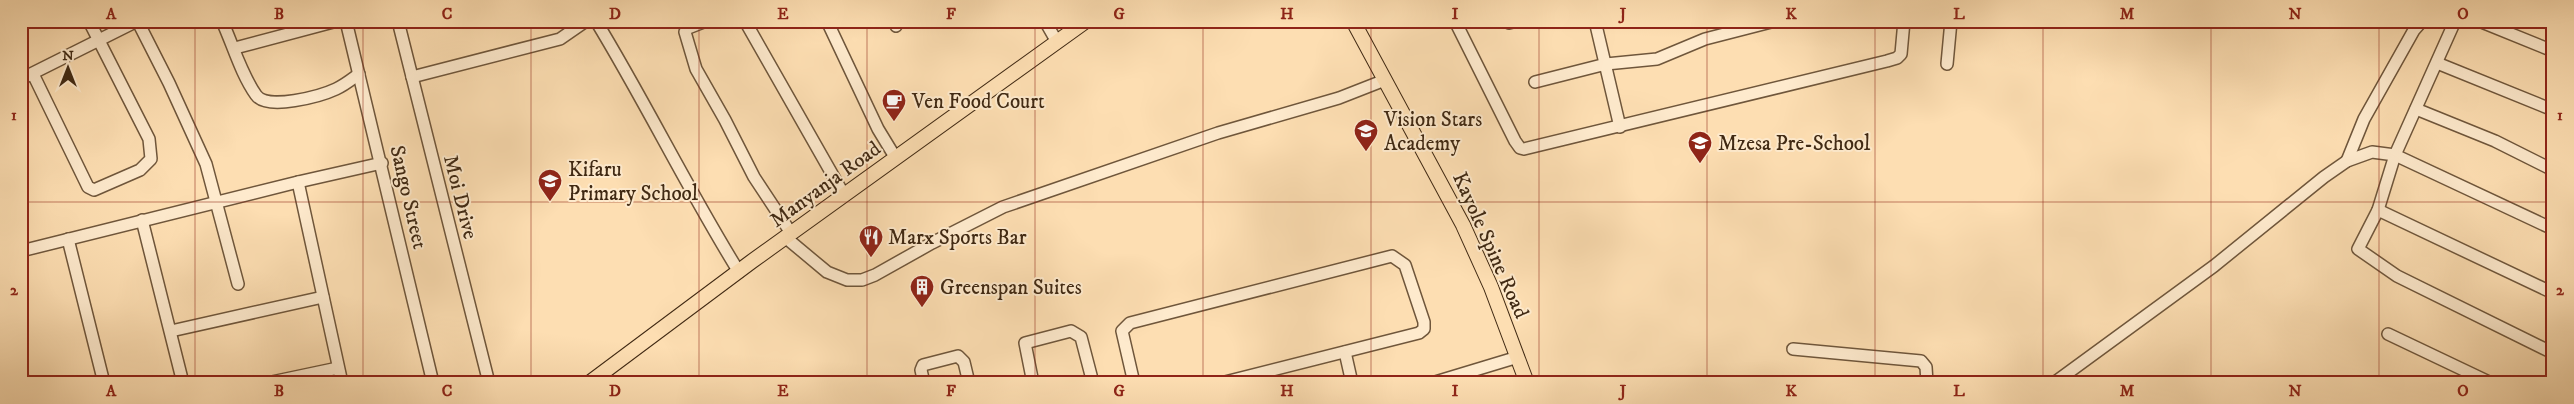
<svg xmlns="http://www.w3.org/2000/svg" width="2574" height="404" viewBox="0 0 2574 404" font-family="'IM FELL DW Pica',serif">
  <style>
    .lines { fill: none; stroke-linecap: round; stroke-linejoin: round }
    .minor-casing { stroke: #6f563b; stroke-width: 14 }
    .major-casing { stroke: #402913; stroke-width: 16 }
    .minor { stroke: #feeacd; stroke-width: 11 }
    .major { stroke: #fddeb2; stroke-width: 14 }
    .grid { fill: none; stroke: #8f2418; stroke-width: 1; stroke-opacity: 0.55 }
    .labels { text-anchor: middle; stroke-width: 4; stroke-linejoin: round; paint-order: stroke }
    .poi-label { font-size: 21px; fill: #402913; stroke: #feeacd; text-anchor: start }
    .street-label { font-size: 21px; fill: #402913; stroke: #feeacd }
    .neatline { fill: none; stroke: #8f2418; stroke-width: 2 }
    .grid-label { font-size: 16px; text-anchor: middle; font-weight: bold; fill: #8f2418 }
  </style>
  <rect width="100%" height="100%" fill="#fddeb2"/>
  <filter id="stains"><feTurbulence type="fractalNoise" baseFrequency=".004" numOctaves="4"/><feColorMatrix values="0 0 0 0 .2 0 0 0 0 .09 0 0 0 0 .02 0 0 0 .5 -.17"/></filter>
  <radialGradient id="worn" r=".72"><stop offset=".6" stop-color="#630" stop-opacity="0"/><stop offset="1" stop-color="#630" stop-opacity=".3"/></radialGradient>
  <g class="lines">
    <defs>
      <g id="minor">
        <path d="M222,21C233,45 241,74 256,95C267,111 321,96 336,89C345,85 352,79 359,74"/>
        <polyline points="346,21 433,383"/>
        <polyline points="398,21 489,383"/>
        <path d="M596,21C646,103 688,190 739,272"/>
        <polyline points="706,21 688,28 685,32 696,69 725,120 754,177 791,233"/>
        <polyline points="745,21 844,195"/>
        <polyline points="827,21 878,129 892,152"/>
        <polyline points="894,21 896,26"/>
        <polyline points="1045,21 1057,42"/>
        <polyline points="1455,21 1515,141 1520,148 1524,149 1887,61 1897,58 1901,54 1904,21"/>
        <polyline points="1595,21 1620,127"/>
        <polyline points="2014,21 2022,21"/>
        <polyline points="2455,21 2395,155 2378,210 2358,249 2397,276 2553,353"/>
        <polyline points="2479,21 2553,51"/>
        <polyline points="138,22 169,83 206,164 238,284"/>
        <polyline points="1509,23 1517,21"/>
        <polyline points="235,48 337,21"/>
        <polyline points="2437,63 2553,110"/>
        <polyline points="1947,64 1951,21"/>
        <polyline points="33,74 88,187 94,190 140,170 151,159 149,139 89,21"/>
        <polyline points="412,77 560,39 586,21"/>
        <polyline points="21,79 137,21"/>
        <polyline points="1535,82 1606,64 1657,59 1705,39 1775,21"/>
        <polyline points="2416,109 2495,141 2553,170"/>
        <polyline points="2347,161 2364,119 2414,30 2422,21"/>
        <polyline points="298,182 342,383"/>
        <polyline points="2378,210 2553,293"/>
        <polyline points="142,220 183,383"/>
        <polyline points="785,237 827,272 847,280 862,280 875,275 932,243 1003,207 1218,133 1339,98 1385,80"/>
        <polyline points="68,239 104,383"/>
        <polyline points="21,251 298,182 382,163"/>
        <polyline points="171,331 323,297"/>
        <polyline points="2388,334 2491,383"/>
        <polyline points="1793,349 1921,361 1926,367 1927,383"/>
        <polyline points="1345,352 1352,383"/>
        <polyline points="21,371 24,383"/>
        <polyline points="267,383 338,368"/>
        <polyline points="924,383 921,370 923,365 958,356 964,362 969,383"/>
        <polyline points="1033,383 1025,343 1071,331 1081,337 1093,383"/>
        <polyline points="1134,383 1122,331 1130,323 1392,256 1405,265 1424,322 1424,329 1419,333 1221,383"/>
        <polyline points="1432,383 1518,357"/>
        <polyline points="2054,383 2214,266 2324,177 2347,161 2372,152 2395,155 2553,229"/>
      </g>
      <g id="major">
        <polyline points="1353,21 1463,225 1491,287 1527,383"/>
        <polyline points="589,383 751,262 1086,21"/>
      </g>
    </defs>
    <!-- minor casing -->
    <use href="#minor" class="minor-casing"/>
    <!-- major casing -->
    <use href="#major" class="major-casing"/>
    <!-- minor -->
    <use href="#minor" class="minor"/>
    <!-- major -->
    <use href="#major" class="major"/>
  </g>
  <!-- grid -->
  <path class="grid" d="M195,21V383M363,21V383M531,21V383M699,21V383M867,21V383M1035,21V383M1203,21V383M1371,21V383M1539,21V383M1707,21V383M1875,21V383M2043,21V383M2211,21V383M2379,21V383M21,202H2553"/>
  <!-- icons -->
  <defs>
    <symbol id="cafe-pin" viewBox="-11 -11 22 30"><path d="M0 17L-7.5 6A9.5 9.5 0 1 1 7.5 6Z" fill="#8f2418" stroke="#feeacd"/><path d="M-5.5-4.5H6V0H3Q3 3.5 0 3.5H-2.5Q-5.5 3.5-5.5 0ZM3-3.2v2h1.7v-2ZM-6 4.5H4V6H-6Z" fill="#fff"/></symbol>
    <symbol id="school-pin" viewBox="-11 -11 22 30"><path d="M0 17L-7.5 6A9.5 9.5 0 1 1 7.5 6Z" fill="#8f2418" stroke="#feeacd"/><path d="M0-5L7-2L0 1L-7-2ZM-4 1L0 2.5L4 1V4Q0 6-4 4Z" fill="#fff"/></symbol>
    <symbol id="restaurant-pin" viewBox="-11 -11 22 30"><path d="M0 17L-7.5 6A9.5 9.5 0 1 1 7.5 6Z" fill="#8f2418" stroke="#feeacd"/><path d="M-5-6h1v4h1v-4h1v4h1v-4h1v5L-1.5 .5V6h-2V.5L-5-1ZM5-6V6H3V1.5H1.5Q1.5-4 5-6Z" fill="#fff"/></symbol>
    <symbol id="building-pin" viewBox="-11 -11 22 30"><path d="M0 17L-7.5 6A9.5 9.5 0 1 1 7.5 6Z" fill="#8f2418" stroke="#feeacd"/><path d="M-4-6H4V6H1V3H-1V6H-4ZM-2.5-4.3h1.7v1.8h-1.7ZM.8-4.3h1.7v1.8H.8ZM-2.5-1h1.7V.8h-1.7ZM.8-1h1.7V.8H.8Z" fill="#fff"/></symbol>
  </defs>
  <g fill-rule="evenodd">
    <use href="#cafe-pin" x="880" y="87" width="28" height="38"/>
    <use href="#school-pin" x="1352" y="117" width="28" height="38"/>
    <use href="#school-pin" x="1686" y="129" width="28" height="38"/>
    <use href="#school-pin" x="536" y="167" width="28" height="38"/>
    <use href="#restaurant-pin" x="857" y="223" width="28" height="38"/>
    <use href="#building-pin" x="908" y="273" width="28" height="38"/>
  </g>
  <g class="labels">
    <!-- poi labels -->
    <g class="poi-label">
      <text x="912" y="108">Ven Food Court</text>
      <text x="1384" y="126">Vision Stars<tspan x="1384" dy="24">Academy</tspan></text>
      <text x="1718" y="150">Mzesa Pre-School</text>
      <text x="568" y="176">Kifaru<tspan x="568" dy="24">Primary School</tspan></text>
      <text x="888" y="244">Marx Sports Bar</text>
      <text x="940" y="294">Greenspan Suites</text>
    </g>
    <!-- street labels -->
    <g class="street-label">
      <text transform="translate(825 184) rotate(-36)" y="7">Manyanja Road</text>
      <text transform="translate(409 197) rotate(77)" y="7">Sango Street</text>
      <text transform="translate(461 197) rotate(76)" y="7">Moi Drive</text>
      <text transform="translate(1491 245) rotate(66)" y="7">Kayole Spine Road</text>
    </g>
  </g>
  <!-- margin -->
  <rect width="2574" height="404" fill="none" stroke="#fddeb2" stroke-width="55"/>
  <!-- north arrow -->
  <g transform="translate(68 68)" stroke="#feeacd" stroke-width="4" paint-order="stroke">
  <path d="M0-4L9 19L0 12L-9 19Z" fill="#402913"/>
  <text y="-8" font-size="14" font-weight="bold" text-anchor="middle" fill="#402913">N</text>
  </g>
  <rect x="28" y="28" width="2518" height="348" class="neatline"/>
  <g class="grid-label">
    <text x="111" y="19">A</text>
    <text x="279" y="19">B</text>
    <text x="447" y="19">C</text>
    <text x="615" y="19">D</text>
    <text x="783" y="19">E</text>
    <text x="951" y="19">F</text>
    <text x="1119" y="19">G</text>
    <text x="1287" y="19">H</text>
    <text x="1455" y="19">I</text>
    <text x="1623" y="19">J</text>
    <text x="1791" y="19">K</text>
    <text x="1959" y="19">L</text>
    <text x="2127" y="19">M</text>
    <text x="2295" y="19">N</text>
    <text x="2463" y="19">O</text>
    <text x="14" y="120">1</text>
    <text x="2560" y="120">1</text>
    <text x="14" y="295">2</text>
    <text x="2560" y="295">2</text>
    <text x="111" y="396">A</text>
    <text x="279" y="396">B</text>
    <text x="447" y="396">C</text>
    <text x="615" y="396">D</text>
    <text x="783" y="396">E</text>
    <text x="951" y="396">F</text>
    <text x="1119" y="396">G</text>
    <text x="1287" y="396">H</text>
    <text x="1455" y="396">I</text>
    <text x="1623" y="396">J</text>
    <text x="1791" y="396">K</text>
    <text x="1959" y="396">L</text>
    <text x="2127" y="396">M</text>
    <text x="2295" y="396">N</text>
    <text x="2463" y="396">O</text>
  </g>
  <rect width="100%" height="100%" filter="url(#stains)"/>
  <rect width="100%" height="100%" fill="url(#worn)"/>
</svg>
